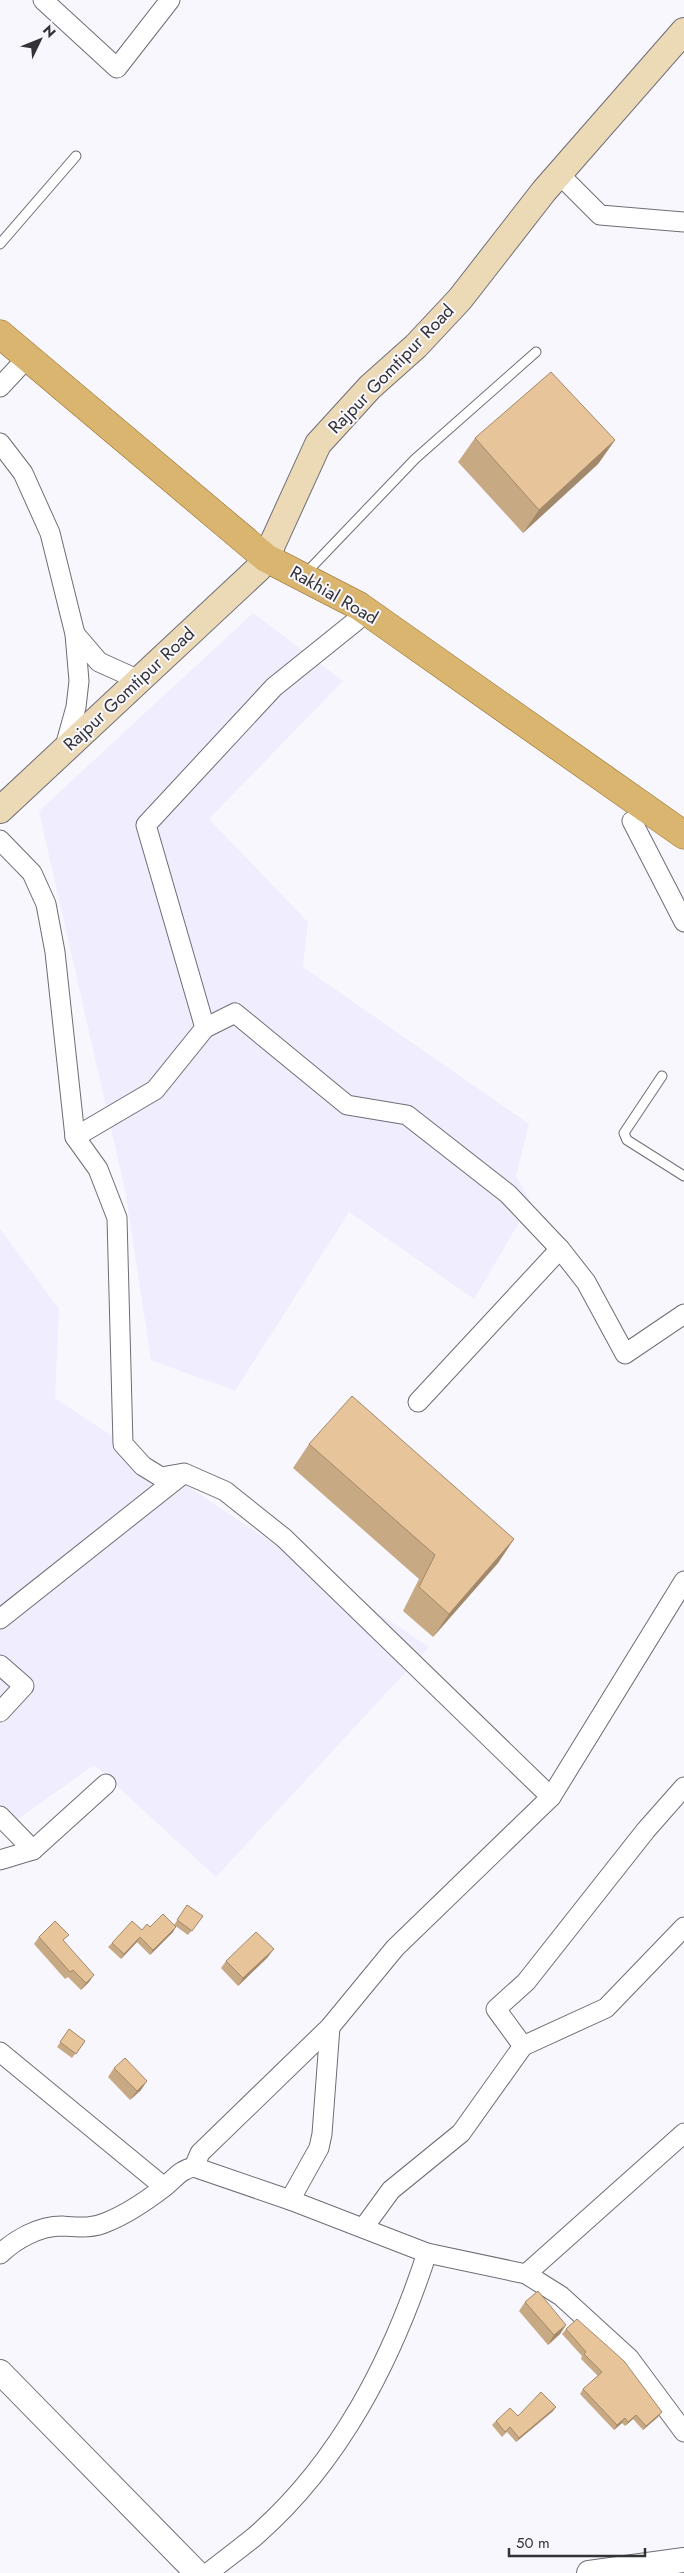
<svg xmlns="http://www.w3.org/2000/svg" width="684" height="2573" viewBox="0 0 684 2573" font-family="Jost,sans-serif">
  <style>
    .built { fill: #f0eefe }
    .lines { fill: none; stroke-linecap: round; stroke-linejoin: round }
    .service-casing { stroke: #6e6d75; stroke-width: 11 }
    .minor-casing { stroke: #6e6d75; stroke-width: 21 }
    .tertiary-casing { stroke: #6e6d75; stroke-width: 26 }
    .secondary-casing { stroke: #6e6d75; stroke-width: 28 }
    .primary-casing { stroke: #8e681d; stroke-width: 29 }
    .service { stroke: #fff; stroke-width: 9 }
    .minor { stroke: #fff; stroke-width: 19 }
    .tertiary { stroke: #fff; stroke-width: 24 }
    .secondary { stroke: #ecdab7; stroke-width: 26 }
    .primary { stroke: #d9b570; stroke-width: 28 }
    .wall { fill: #c7a984 }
    .shaded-wall { fill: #a2896b }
    .building { fill: #e7c499; stroke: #a2896b }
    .labels { text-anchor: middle; stroke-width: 4; stroke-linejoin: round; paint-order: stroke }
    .street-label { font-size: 18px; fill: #333336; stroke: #f8f7fe }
  </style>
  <rect width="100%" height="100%" fill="#f8f7fe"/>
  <!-- built -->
  <g class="built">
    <polygon points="253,613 343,681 209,819 308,922 303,967 529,1124 516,1176 531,1202 474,1299 349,1212 235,1391 151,1360 125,1190 39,811"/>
    <polygon points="0,1229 59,1309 55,1398 429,1647 216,1877 94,1765 0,1832"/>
  </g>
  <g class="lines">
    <defs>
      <g id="service">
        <polyline points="0,244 76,156"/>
        <polyline points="305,574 415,459 536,352"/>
        <polyline points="662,1076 624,1133 627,1140 684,1176"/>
      </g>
      <g id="minor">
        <polyline points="43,0 117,68 170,0"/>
        <polyline points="559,174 600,215 684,222"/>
        <polyline points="0,387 27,358"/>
        <polyline points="0,443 23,473 50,533 75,634 79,681 76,707 64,750"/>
        <polyline points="75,634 99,662 139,680"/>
        <polyline points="632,821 684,922"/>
        <polyline points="0,840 32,873 46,904 55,952 75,1137 98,1169 117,1218 123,1444 143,1466 161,1477 184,1473 225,1491 284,1538 551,1797"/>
        <polyline points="205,1028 235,1013 347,1105 407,1115 508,1194 560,1249 586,1282 625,1354 684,1314"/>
        <polyline points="75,1137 155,1090 205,1028 146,825 274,687 356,621"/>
        <polyline points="418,1402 560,1249"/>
        <polyline points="0,1619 183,1474"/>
        <polyline points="0,1665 24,1686 0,1712"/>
        <polyline points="0,1816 33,1850"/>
        <polyline points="0,1860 33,1850 106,1784"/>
        <polyline points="523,2046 606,2008 684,1927"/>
        <polyline points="0,2052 164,2187"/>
        <polyline points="194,2167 200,2153 330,2027 395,1948 551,1797 684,1581"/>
        <polyline points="290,2200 319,2148 322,2134 330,2027"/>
        <polyline points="364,2227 391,2190 461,2133 523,2046 496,2009 526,1982 646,1830 684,1787"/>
        <path d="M0,2254C16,2239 39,2226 62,2226C78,2227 92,2229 107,2222C127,2214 146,2201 163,2188C175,2179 179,2170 194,2167L290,2200L427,2253L526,2274L561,2296L629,2358L684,2432"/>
        <polyline points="526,2274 684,2133"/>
        <path d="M208,2573C223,2561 238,2550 253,2538C340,2463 392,2360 427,2253"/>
      </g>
      <g id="tertiary">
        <polyline points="0,2372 197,2573"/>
        <polyline points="589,2573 684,2560"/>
      </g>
      <polyline id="secondary" points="0,810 258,569 266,558 318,444 370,387 416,346 460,299 544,191 684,31"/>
      <polyline id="primary" points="0,334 266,558 359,606 684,835"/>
    </defs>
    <!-- service casing -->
    <use href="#service" class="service-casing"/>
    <!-- minor casing -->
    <use href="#minor" class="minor-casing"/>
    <!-- tertiary casing -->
    <use href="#tertiary" class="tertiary-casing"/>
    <!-- secondary casing -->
    <use href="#secondary" class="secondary-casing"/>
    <!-- primary casing -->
    <use href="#primary" class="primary-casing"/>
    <!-- service -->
    <use href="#service" class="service"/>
    <!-- minor -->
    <use href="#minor" class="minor"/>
    <!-- tertiary -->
    <use href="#tertiary" class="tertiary"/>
    <!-- secondary -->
    <use href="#secondary" class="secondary"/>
    <!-- primary -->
    <use href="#primary" class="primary"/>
  </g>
  <!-- wall -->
  <g class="wall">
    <polygon points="475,438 615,440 598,464 523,533 458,462"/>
    <polygon points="309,1444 514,1539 498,1563 433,1637 403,1611 419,1579 293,1468"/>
    <polygon points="187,1905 203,1916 188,1935 174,1925"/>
    <polygon points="150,1927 173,1932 150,1955 137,1942 121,1959 108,1947 112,1943 142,1930"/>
    <polygon points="39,1937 64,1942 89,1982 81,1990 68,1977 65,1979 34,1944"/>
    <polygon points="268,1957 238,1986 221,1968 226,1961"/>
    <polygon points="69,2029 85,2041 72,2058 57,2047"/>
    <polygon points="114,2068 141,2090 130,2100 108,2077"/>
    <polygon points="525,2302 566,2325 560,2334 548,2345 519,2311"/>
    <polygon points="566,2329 658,2417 643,2430 633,2419 625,2426 622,2423 614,2430 580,2394 583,2389 598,2376 581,2359 582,2356 562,2334"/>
    <polygon points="556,2407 553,2411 516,2442 507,2432 502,2437 492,2425 496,2421 518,2416"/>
  </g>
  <!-- shaded-wall -->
  <g class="shaded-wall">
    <polygon points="615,440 598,464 523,533 539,510"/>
    <polygon points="514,1539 498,1563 433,1637 449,1614"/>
    <polygon points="176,1927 173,1932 150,1955 153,1950"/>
    <polygon points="140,1937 137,1942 121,1959 124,1954"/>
    <polygon points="274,1949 268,1957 238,1986 243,1978"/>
    <polygon points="94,1975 89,1982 81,1990 86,1983"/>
    <polygon points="147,2081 141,2090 130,2100 137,2091"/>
    <polygon points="566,2325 560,2334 548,2345 554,2335"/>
    <polygon points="556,2407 553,2411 516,2442 519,2438"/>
    <polygon points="662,2412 658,2417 643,2430 646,2426"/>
    <polygon points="636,2415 633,2419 625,2426 628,2422"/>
    <polygon points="625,2418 622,2423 614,2430 617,2425"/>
  </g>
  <!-- building -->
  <g class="building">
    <polygon points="551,372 615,440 539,510 475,438"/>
    <polygon points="352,1396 514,1539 449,1614 419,1587 435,1555 309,1444"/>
    <polygon points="187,1905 203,1916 192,1931 177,1920"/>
    <polygon points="163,1914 176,1927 153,1950 140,1937 124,1954 112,1943 132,1921 142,1930 147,1924 150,1927"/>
    <polygon points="55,1921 69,1935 63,1940 94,1975 86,1983 73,1970 70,1972 39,1937"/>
    <polygon points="256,1932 274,1949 243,1978 226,1961"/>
    <polygon points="69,2029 85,2041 76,2054 60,2042"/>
    <polygon points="125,2058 147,2081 137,2091 114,2068"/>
    <polygon points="538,2291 566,2325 554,2335 525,2302"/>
    <polygon points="577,2319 624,2361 662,2412 646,2426 636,2415 628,2422 625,2418 617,2425 583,2389 602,2372 584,2354 586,2352 566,2329"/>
    <polygon points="541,2392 556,2407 519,2438 510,2427 505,2432 496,2421 510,2408 518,2416"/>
  </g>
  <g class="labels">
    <!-- street labels -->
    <g class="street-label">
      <text transform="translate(391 369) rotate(-46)" y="6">Rajpur Gomtipur Road</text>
      <text transform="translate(334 595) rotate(30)" y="6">Rakhial Road</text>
      <text transform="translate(129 689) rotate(-43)" y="6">Rajpur Gomtipur Road</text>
    </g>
  </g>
  <!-- north arrow -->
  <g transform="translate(40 40) rotate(47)" stroke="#f8f7fe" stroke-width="4" paint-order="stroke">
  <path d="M0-4L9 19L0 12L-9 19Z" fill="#333336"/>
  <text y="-8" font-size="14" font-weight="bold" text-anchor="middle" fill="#333336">N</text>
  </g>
  <!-- scale -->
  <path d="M509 2548v8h136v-8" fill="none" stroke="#333336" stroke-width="2.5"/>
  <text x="516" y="2548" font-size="15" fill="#333336" stroke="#f8f7fe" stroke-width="4" paint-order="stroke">50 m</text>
</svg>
